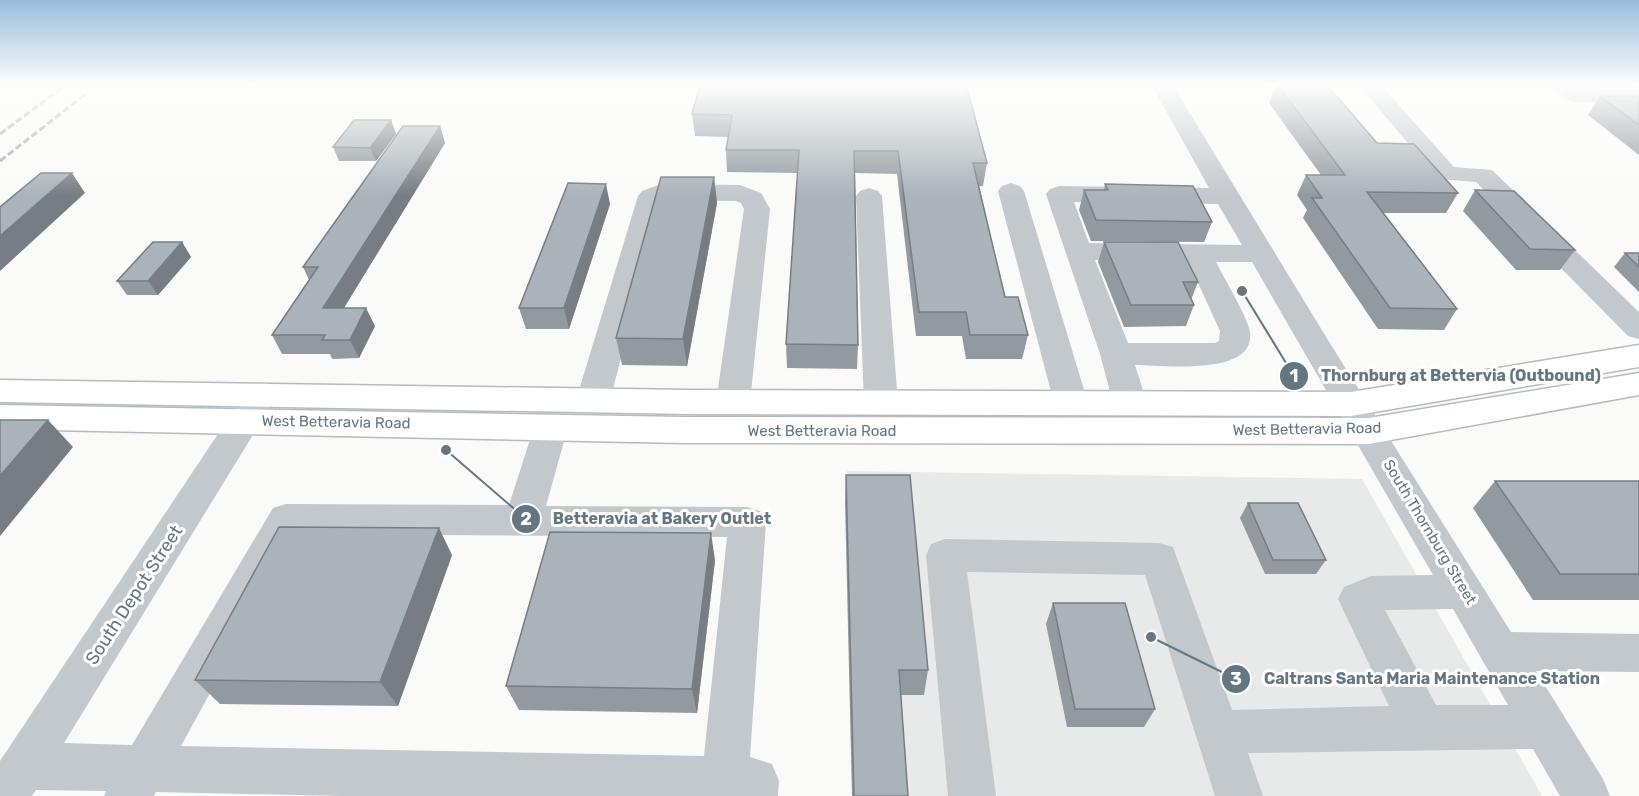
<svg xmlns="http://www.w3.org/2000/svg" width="1639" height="796" viewBox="0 0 1639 796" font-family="Rubik,sans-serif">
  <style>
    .built { fill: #e8e9e9 }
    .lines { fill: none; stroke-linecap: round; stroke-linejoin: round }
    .major-casing { stroke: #b5babe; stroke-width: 3 }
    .minor { fill: #c3c8cc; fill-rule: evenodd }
    .major { fill: #fff; fill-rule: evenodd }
    .rail { stroke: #a2aab0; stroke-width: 3; stroke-dasharray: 7 3; stroke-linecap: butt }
    .wall { fill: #929a9f }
    .shaded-wall { fill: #777d82 }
    .building { fill: #aab3b9; stroke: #777d82; stroke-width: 1.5 }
    .labels { text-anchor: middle; stroke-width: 6; stroke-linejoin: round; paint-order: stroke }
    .street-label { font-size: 15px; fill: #657683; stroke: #fff }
    .near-street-label { font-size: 18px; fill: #657683; stroke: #fff }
    .leader { fill: none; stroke: #657683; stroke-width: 2 }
    .callout-dot { fill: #657683; stroke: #fff; stroke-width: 2 }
    .mark-label { font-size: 18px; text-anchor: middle; font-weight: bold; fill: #fff }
    .callout-label { font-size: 16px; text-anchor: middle; font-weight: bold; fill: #657683; stroke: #fff; stroke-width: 6; stroke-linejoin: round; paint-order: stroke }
  </style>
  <rect width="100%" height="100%" fill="#fafaf8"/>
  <!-- built -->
  <polygon class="built" points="847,471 1362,479 1542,796 852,796"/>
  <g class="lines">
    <defs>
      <g id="major">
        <polygon points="1639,345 1639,367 1351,416 689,414 0,402 0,380 689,390 1351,392"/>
        <polygon points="1639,373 1639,395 1369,444 684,443 0,429 0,405 684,417 1369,418"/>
      </g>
    </defs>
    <!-- major casing -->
    <use href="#major" class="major-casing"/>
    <!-- minor -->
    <g class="minor">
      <path d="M1151,84H1172L1331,345L1511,632L1639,634V672L1536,671L1603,779L1610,796H1560L1533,749L1248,753L1263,796H1215L1145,575L967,572L996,796H948L926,555L931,544L945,539L1159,543L1173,547L1232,710L1389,706L1338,599L1344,587L1371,576L1433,575L1252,262H1216C1223,276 1249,320 1250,332C1256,377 1162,365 1135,365L1147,403L1142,411L1130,415L1118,411L1113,403L1100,354L1046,194L1050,189L1059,186L1209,188ZM1074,202L1218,204L1242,245L1089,243ZM1095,260L1188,261L1220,331L1219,341L1215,343H1128ZM1453,609L1508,705H1436L1385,610Z"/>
      <polygon points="1358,84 1380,84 1454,167 1492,170 1639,312 1639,339 1628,336 1476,182 1438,179"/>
      <polygon points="1551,84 1575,84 1580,88 1639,88 1639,102 1575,102 1567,100"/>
      <polygon points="1011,183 1020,186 1024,191 1088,403 1083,411 1071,415 1059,411 1054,403 998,191 1002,186"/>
      <polygon points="661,184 740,185 761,193 770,209 750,402 745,410 733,414 721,410 716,402 744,209 741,203 736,201 663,200 610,400 605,408 593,412 581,408 576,400 638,196 642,191"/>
      <polygon points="869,188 878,191 882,196 898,403 893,411 881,415 869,411 864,403 856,196 860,191"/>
      <path d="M262,382L274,386L278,394L64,743L132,745L273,508L286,504L509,505L534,427L539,418L551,415L563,418L568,427L546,506L747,507L760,511L766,522L750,757L772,764L779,781L778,796H342L156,792L154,796H104L106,791L36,790L32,796H0V761L250,386ZM297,534L727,537L704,756L181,746Z"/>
    </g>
    <!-- major -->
    <use href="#major" class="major"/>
    <!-- rail -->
    <g class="rail">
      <polyline points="0,134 67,84"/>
      <polyline points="0,161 87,93"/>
    </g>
  </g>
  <!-- wall -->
  <g class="wall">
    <polygon points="700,84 987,163 983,186 979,186 1005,297 1028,335 1022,359 966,359 962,336 916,336 897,174 855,173 858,345 857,369 787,368 786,344 798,173 727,172 726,150 728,137 695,136 692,114"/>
    <polygon points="1276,84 1377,143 1458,193 1446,213 1383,213 1457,309 1444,330 1378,329 1303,218 1307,210 1297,195 1306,175 1321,175 1269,103"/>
    <polygon points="1600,96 1639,96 1639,155 1588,115"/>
    <polygon points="391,120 396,134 376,161 339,161 333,147"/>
    <polygon points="440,126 445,143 344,308 375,326 359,358 332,359 330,354 282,354 272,335 309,280 303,267"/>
    <polygon points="714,177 717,203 687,366 622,365 616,338"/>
    <polygon points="1105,184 1212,222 1204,242 1091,241 1079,210 1084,190 1104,190"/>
    <polygon points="1475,190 1575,250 1560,270 1516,270 1463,211"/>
    <polygon points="610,204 569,329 526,329 519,308"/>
    <polygon points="182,242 191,257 158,295 127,295 117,281"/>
    <polygon points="1104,242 1198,282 1191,300 1194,305 1186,326 1124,327 1098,262"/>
    <polygon points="1625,253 1639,253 1639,292 1614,267"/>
    <polygon points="846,475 928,670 924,695 901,695 908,796 852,796 845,502"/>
    <polygon points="1495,481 1639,481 1639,600 1533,600 1473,508"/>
    <polygon points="1248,503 1326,560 1316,574 1265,574 1240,518"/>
    <polygon points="452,555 398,706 220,704 195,680"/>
    <polygon points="715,560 697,713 519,710 506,686"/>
    <polygon points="1053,603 1155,709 1144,727 1067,727 1046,624"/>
  </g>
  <!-- shaded-wall -->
  <g class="shaded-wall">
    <polygon points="391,120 396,134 376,161 370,148"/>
    <polygon points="440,126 445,143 332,327 323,308"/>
    <polygon points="72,173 85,193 0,271 0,236"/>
    <polygon points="714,177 717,203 687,366 683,339"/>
    <polygon points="606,184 610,204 569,329 564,308"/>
    <polygon points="182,242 191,257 158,295 148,281"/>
    <polygon points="366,308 375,326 359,358 350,340"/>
    <polygon points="48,420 73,447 0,536 0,476"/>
    <polygon points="439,528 452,555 398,706 380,682"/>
    <polygon points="711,533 715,560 697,713 692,689"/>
  </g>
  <!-- building -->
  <g class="building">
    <polygon points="700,84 966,84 987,163 973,163 1005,297 1018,297 1028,335 970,335 966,312 919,312 898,151 854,151 858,345 786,344 799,150 726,150 732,115 692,114"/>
    <polygon points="1277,84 1327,85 1377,143 1414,144 1458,193 1367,192 1457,309 1390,308 1312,198 1322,198 1306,175 1345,175"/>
    <polygon points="1600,96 1639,96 1639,125"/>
    <polygon points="354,120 391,120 370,148 333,147"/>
    <polygon points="403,126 440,126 323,308 366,308 350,340 322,340 325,335 272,335 318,267 303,267"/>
    <polygon points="41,173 72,173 0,236 0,207"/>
    <polygon points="661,177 714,177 683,339 616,338"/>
    <polygon points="568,183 606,184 564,308 519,308"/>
    <polygon points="1105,184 1193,186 1212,222 1096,220 1084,190 1108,190"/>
    <polygon points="1475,190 1514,191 1575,250 1530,249"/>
    <polygon points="153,242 182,242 148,281 117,281"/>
    <polygon points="1104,242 1178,242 1198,282 1183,282 1194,305 1131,305"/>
    <polygon points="1625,253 1639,253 1639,267"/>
    <polygon points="0,420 48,420 0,476"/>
    <polygon points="846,475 910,475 928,670 899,670 908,796 854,796"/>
    <polygon points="1495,481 1639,481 1639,574 1560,574"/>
    <polygon points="1248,503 1298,503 1326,560 1273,560"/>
    <polygon points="279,527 439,528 380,682 195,680"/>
    <polygon points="550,532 711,533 692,689 506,686"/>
    <polygon points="1053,603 1125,603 1155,709 1075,709"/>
  </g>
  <!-- sky -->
  <linearGradient id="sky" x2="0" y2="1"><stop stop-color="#96bcdc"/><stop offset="0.43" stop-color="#fdfdfc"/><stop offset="1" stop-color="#fdfdfc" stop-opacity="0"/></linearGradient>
  <rect width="1639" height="196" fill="url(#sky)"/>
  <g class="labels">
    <!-- street labels -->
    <g class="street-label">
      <text transform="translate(336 422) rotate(1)" y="5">West Betteravia Road</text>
      <text transform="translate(1307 429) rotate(-1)" y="5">West Betteravia Road</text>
      <text x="822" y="436">West Betteravia Road</text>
      <text transform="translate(1430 532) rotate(59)" y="5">South Thornburg Street</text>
    </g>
    <!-- near-street labels -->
    <g class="near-street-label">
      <text transform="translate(134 595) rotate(-57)" y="6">South Depot Street</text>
    </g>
  </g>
  <!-- callouts -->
  <path class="leader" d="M1242 291L1294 376M446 450L526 519M1151 637L1236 679"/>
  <g class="callout-dot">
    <circle cx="1242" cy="291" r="6"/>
    <circle cx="446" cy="450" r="6"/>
    <circle cx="1151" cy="637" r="6"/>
    <circle cx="1294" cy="376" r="15"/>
    <circle cx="526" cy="519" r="15"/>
    <circle cx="1236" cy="679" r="15"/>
  </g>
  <g class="mark-label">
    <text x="1294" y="382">1</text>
    <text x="526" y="525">2</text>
    <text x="1236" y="685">3</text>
  </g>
  <g class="callout-label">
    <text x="1461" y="381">Thornburg at Bettervia (Outbound)</text>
    <text x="662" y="524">Betteravia at Bakery Outlet</text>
    <text x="1432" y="684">Caltrans Santa Maria Maintenance Station</text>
  </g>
</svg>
